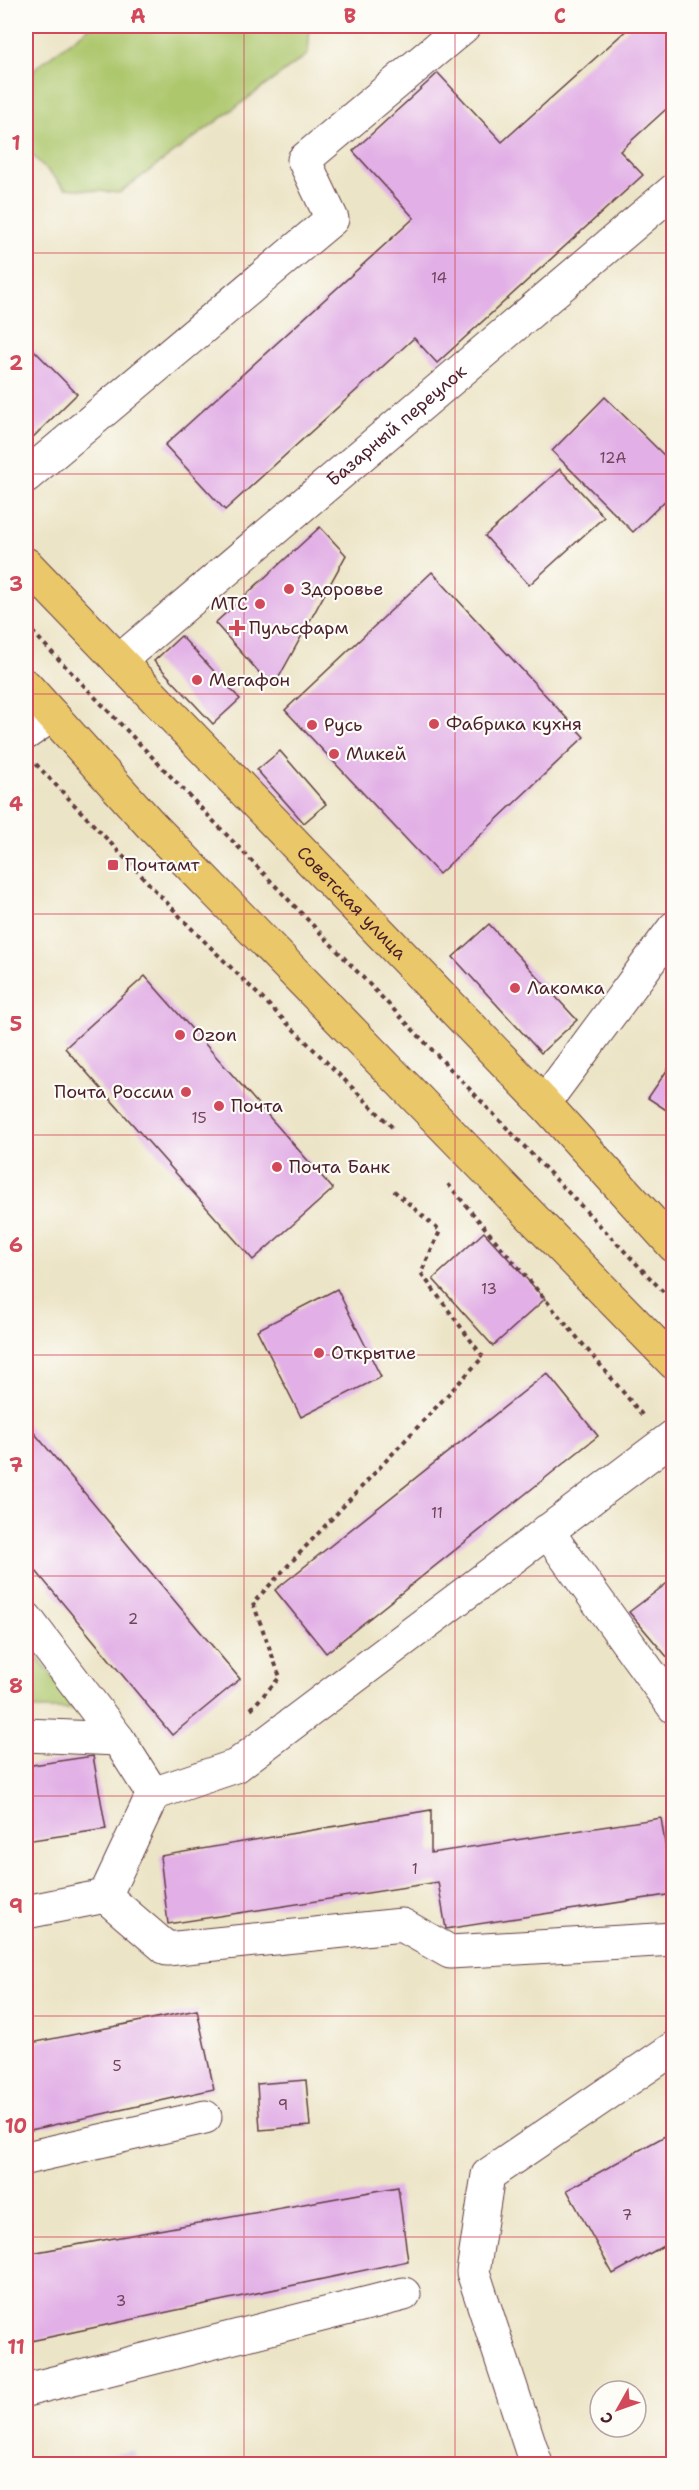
<svg xmlns="http://www.w3.org/2000/svg" width="699" height="2490" viewBox="0 0 699 2490" font-family="'Shantell Sans',sans-serif">
  <style>
    .industrial { fill: #c7c0d8 }
    .green { fill: #adc76d; stroke: #7c734c; stroke-width: 1.5 }
    .building { fill: #e2b0e6 }
    .lines { fill: none; stroke-linecap: round; stroke-linejoin: round }
    .minor-casing { stroke: #623d42; stroke-width: 35 }
    .major-casing { stroke: #623d42; stroke-width: 35 }
    .path { stroke: #623d42; stroke-width: 4; stroke-dasharray: 4.5 4.5; stroke-linecap: butt }
    .minor { stroke: #fff; stroke-width: 33 }
    .major { stroke: #eac769; stroke-width: 33 }
    .grid { fill: none; stroke: #d1495b; stroke-width: 1.5; stroke-opacity: 0.55 }
    .poi-dot { fill: #d1495b; stroke: #fdfcf7; stroke-width: 2 }
    .labels { text-anchor: middle; stroke-width: 4.5; stroke-linejoin: round; paint-order: stroke }
    .number-label { font-size: 15px; fill: #70435a }
    .street-label { font-size: 18px; fill: #4a1f2b; stroke: #fdfcf7 }
    .poi-label { font-size: 18px; fill: #4a1f2b; stroke: #fdfcf7; text-anchor: start }
    .neatline { fill: none; stroke: #d1495b; stroke-width: 2 }
    .grid-label { font-size: 20px; text-anchor: middle; font-weight: bold; fill: #d1495b }
  </style>
  <rect width="100%" height="100%" fill="#fdfcf7"/>
  <filter id="ink" filterUnits="userSpaceOnUse"><feTurbulence type="fractalNoise" baseFrequency=".0167" numOctaves="2"/><feDisplacementMap in="SourceGraphic" scale="12" xChannelSelector="R" yChannelSelector="G"/><feConvolveMatrix kernelMatrix="1 2 1 2 8 2 1 2 1" color-interpolation-filters="sRGB"/></filter>
  <filter id="wash" filterUnits="userSpaceOnUse"><feTurbulence type="fractalNoise" baseFrequency=".008" numOctaves="4" result="noise"/><feDisplacementMap in="SourceGraphic" scale="24" xChannelSelector="R" yChannelSelector="G"/><feGaussianBlur stdDeviation="1.35" result="paint"/><feColorMatrix in="noise" values="0 0 0 0 0 0 0 0 0 0 0 0 0 0 0 0 0 1.4 0 .05"/><feComposite in="paint" operator="in"/></filter>
  <g filter="url(#wash)">
    <rect width="100%" height="100%" fill="#ece4c6"/>
    <!-- industrial -->
    <polygon class="industrial" points="134,2450 137,2464 74,2464"/>
    <!-- green -->
    <g class="green">
      <polygon points="91,26 310,26 308,54 119,193 65,188 26,149 27,95 35,68"/>
      <polygon points="26,1643 78,1709 26,1709"/>
    </g>
    <g id="blocks">
      <!-- building -->
      <g class="building">
        <polygon points="631,26 674,26 674,102 620,151 643,175 437,363 414,338 225,510 165,445 414,218 353,151 438,73 502,142"/>
        <polygon points="26,342 77,394 26,444"/>
        <polygon points="605,397 674,465 674,492 633,532 552,451"/>
        <polygon points="560,469 604,517 529,585 485,536"/>
        <polygon points="320,527 346,555 273,688 215,623"/>
        <polygon points="432,572 584,737 439,874 285,710"/>
        <polygon points="181,636 240,699 213,724 154,661"/>
        <polygon points="280,751 326,804 304,823 257,770"/>
        <polygon points="489,924 577,1020 541,1053 453,957"/>
        <polygon points="145,976 333,1189 253,1260 65,1048"/>
        <polygon points="674,1060 674,1115 648,1098"/>
        <polygon points="484,1232 545,1299 493,1346 433,1279"/>
        <polygon points="337,1289 381,1377 301,1417 257,1330"/>
        <polygon points="547,1373 598,1436 326,1653 275,1590"/>
        <polygon points="26,1423 240,1679 172,1735 26,1559"/>
        <polygon points="674,1578 674,1665 629,1612"/>
        <polygon points="93,1756 106,1829 26,1841 26,1766"/>
        <polygon points="431,1810 431,1853 661,1818 673,1894 446,1929 438,1882 168,1924 160,1856"/>
        <polygon points="197,2010 214,2089 26,2131 26,2044"/>
        <polygon points="306,2080 310,2126 260,2130 257,2084"/>
        <polygon points="674,2131 674,2240 613,2274 567,2190"/>
        <polygon points="398,2187 408,2261 26,2342 26,2254"/>
      </g>
    </g>
  </g>
  <g filter="url(#ink)">
    <use href="#blocks" fill-opacity="0" stroke="#623d42" stroke-width="1.5"/>
    <g class="lines">
      <defs>
        <g id="minor">
          <polyline points="26,476 332,219 304,160 464,26"/>
          <path id="s1" d="M119,661L674,190"/>
          <polyline points="26,733 52,715"/>
          <polyline points="544,1103 674,928"/>
          <polyline points="547,1531 674,1707"/>
          <polyline points="26,1618 118,1739 153,1794 236,1766 674,1436"/>
          <polyline points="26,1735 118,1739"/>
          <polyline points="153,1794 105,1896 167,1949 402,1925 450,1952 674,1939"/>
          <polyline points="26,1912 105,1896"/>
          <polyline points="26,2158 205,2117"/>
          <polyline points="26,2390 404,2294"/>
          <polyline points="536,2464 473,2272 488,2175 674,2048"/>
        </g>
        <g id="major">
          <path id="s2" d="M26,564L544,1103L674,1246"/>
          <polyline points="26,686 150,824 674,1363"/>
        </g>
      </defs>
      <!-- minor casing -->
      <use href="#minor" class="minor-casing"/>
      <!-- major casing -->
      <use href="#major" class="major-casing"/>
      <!-- path -->
      <g class="path">
        <polyline points="26,625 674,1303"/>
        <polyline points="36,764 189,926 392,1127"/>
        <polyline points="448,1184 644,1417"/>
        <polyline points="251,1709 280,1677 253,1603 483,1357 421,1273 440,1231 393,1190"/>
      </g>
      <!-- minor -->
      <use href="#minor" class="minor"/>
      <!-- major -->
      <use href="#major" class="major"/>
    </g>
  </g>
  <!-- grid -->
  <path class="grid" d="M244,26V2464M455,26V2464M26,253H674M26,474H674M26,694H674M26,914H674M26,1135H674M26,1355H674M26,1576H674M26,1796H674M26,2016H674M26,2237H674"/>
  <!-- markers -->
  <g class="poi-dot">
    <circle cx="289" cy="589" r="6"/>
    <circle cx="260" cy="604" r="6"/>
    <path d="M234 619h6v6h6v6h-6v6h-6v-6h-6v-6h6z"/>
    <circle cx="197" cy="680" r="6"/>
    <circle cx="434" cy="724" r="6"/>
    <circle cx="312" cy="725" r="6"/>
    <circle cx="334" cy="754" r="6"/>
    <rect x="107" y="859" width="12" height="12" rx="3"/>
    <circle cx="515" cy="988" r="6"/>
    <circle cx="180" cy="1035" r="6"/>
    <circle cx="186" cy="1092" r="6"/>
    <circle cx="219" cy="1106" r="6"/>
    <circle cx="277" cy="1167" r="6"/>
    <circle cx="319" cy="1353" r="6"/>
  </g>
  <g class="labels">
    <!-- number labels -->
    <g class="number-label">
      <text x="439" y="283">14</text>
      <text x="613" y="463">12А</text>
      <text x="199" y="1123">15</text>
      <text x="489" y="1294">13</text>
      <text x="437" y="1518">11</text>
      <text x="133" y="1624">2</text>
      <text x="415" y="1874">1</text>
      <text x="117" y="2071">5</text>
      <text x="283" y="2110">9</text>
      <text x="627" y="2220">7</text>
      <text x="121" y="2306">3</text>
    </g>
    <!-- street labels -->
    <g class="street-label">
      <text dy="6" stroke="none"><textPath href="#s1" startOffset="364">Базарный переулок</textPath></text>
      <text dy="6" stroke="none"><textPath href="#s2" startOffset="470">Советская улица</textPath></text>
    </g>
    <!-- poi labels -->
    <g class="poi-label">
      <text x="301" y="595">Здоровье</text>
      <text x="248" y="610" text-anchor="end">МТС</text>
      <text x="249" y="634">Пульсфарм</text>
      <text x="209" y="686">Мегафон</text>
      <text x="446" y="730">Фабрика кухня</text>
      <text x="324" y="731">Русь</text>
      <text x="346" y="760">Микей</text>
      <text x="125" y="871">Почтамт</text>
      <text x="527" y="994">Лакомка</text>
      <text x="192" y="1041">Ozon</text>
      <text x="174" y="1098" text-anchor="end">Почта России</text>
      <text x="231" y="1112">Почта</text>
      <text x="289" y="1173">Почта Банк</text>
      <text x="331" y="1359">Открытие</text>
    </g>
  </g>
  <!-- margin -->
  <rect width="699" height="2490" fill="none" stroke="#fdfcf7" stroke-width="66"/>
  <!-- north arrow -->
  <g transform="translate(618 2409) rotate(230)"><circle r="28" fill="#fdfcf7" stroke="#b5a4a5" stroke-width="1.5"/>
  <path d="M0-4.5L10 22L0 15L-10 22Z" fill="#d1495b"/>
  <text y="-9" font-size="16" font-weight="bold" text-anchor="middle" fill="#4a1f2b">С</text>
  </g>
  <rect x="33" y="33" width="633" height="2424" class="neatline"/>
  <g class="grid-label">
    <text x="138" y="23">A</text>
    <text x="350" y="23">B</text>
    <text x="560" y="23">C</text>
    <text x="16" y="150">1</text>
    <text x="16" y="370">2</text>
    <text x="16" y="591">3</text>
    <text x="16" y="811">4</text>
    <text x="16" y="1031">5</text>
    <text x="16" y="1252">6</text>
    <text x="16" y="1472">7</text>
    <text x="16" y="1693">8</text>
    <text x="16" y="1913">9</text>
    <text x="16" y="2133">10</text>
    <text x="16" y="2354">11</text>
  </g>
</svg>
